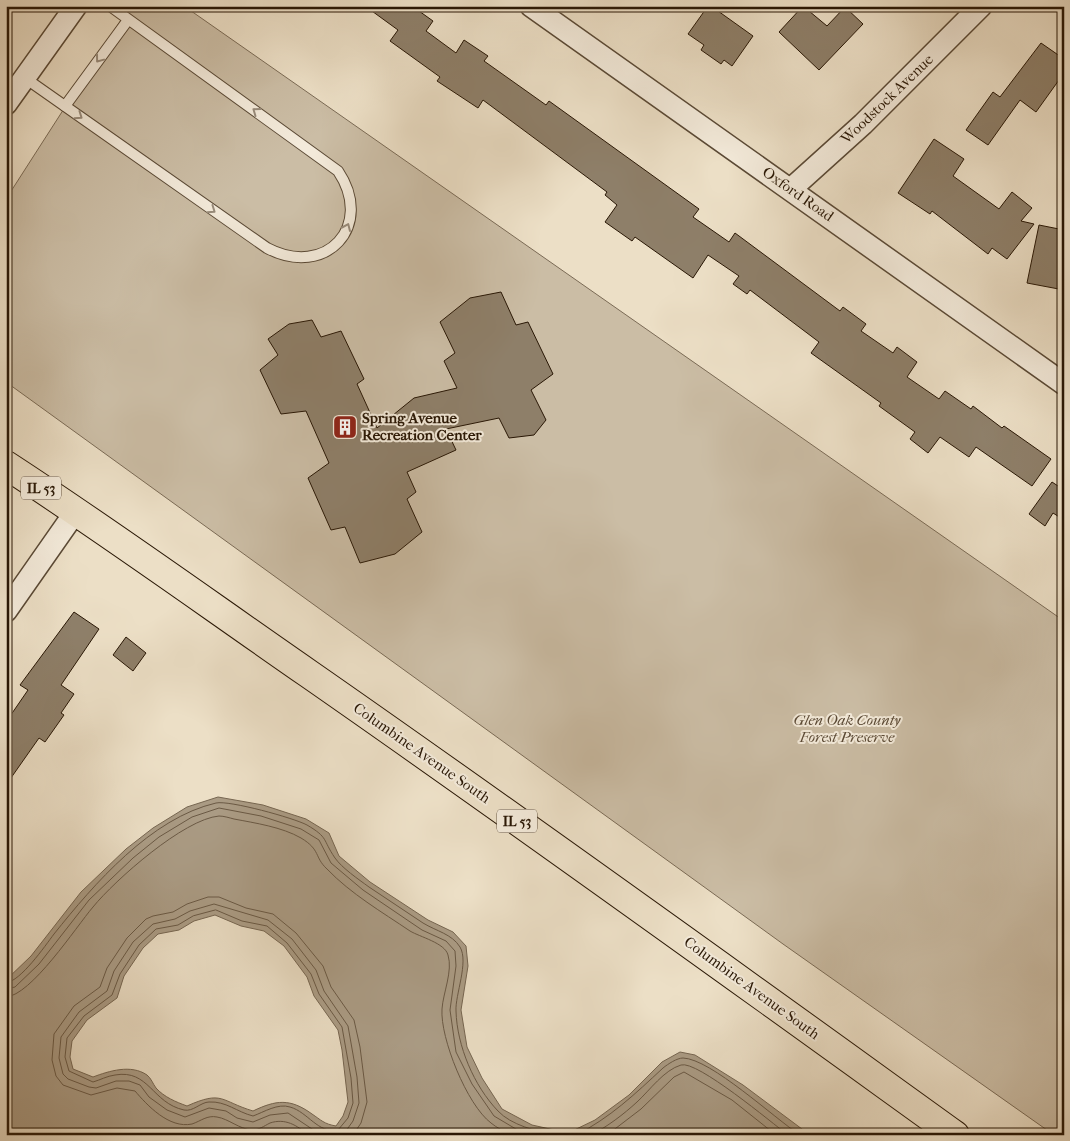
<svg xmlns="http://www.w3.org/2000/svg" width="1070" height="1141" viewBox="0 0 1070 1141" font-family="'IM FELL French Canon',serif">
  <style>
    .green { fill: #cbbda5; stroke: #7a6a55 }
    .water { fill: #aa9b84; stroke: #766651; fill-rule: evenodd }
    .lines { fill: none; stroke-linecap: round; stroke-linejoin: round }
    .shore { stroke: #6a5944; stroke-width: 1 }
    .building { fill: #8e7f69; stroke: #291705 }
    .lane-casing { stroke: #5a4935; stroke-width: 12 }
    .street-casing { stroke: #5a4935; stroke-width: 24 }
    .primary-casing { stroke: #291705; stroke-width: 30 }
    .lane { stroke: #f3eada; stroke-width: 10 }
    .street { stroke: #f3eada; stroke-width: 21 }
    .primary { stroke: #ecdfc6; stroke-width: 28 }
    .oneway { stroke: #988b7a }
    .labels { text-anchor: middle; stroke-width: 4; stroke-linejoin: round; paint-order: stroke }
    .shield { fill: #f3eada; stroke: #665645; stroke-width: 1 }
    .shield-label { font-size: 14px; font-weight: bold; fill: #291705 }
    .street-label { font-size: 15px; fill: #291705; stroke: #f3eada }
    .poi-label { font-size: 15px; font-weight: bold; fill: #291705; stroke: #f3eada; text-anchor: start }
    .park-label { font-size: 15px; font-style: italic; fill: #5a4935; stroke: #f3eada }
  </style>
  <rect width="100%" height="100%" fill="#ecdfc6"/>
  <filter id="stains"><feTurbulence type="fractalNoise" baseFrequency=".004" numOctaves="4"/><feColorMatrix values="0 0 0 0 .2 0 0 0 0 .09 0 0 0 0 .02 0 0 0 .5 -.17"/></filter>
  <radialGradient id="worn" r=".72"><stop offset=".6" stop-color="#630" stop-opacity="0"/><stop offset="1" stop-color="#630" stop-opacity=".3"/></radialGradient>
  <!-- green -->
  <polygon class="green" points="130,6 184,6 1064,621 1064,1135 1054,1135 783,944 6,382 6,199"/>
  <!-- water -->
  <path class="water" d="M218,797L263,805L306,819L329,833L339,856L370,882L428,920L453,932L466,946L468,966L461,1010L467,1047L482,1078L502,1109L532,1125L568,1133L595,1120L629,1095L662,1062L680,1052L695,1055L743,1085L810,1135H6V980L31,956L81,892L126,849L153,828L187,807ZM215,915L241,926L264,931L284,946L307,977L314,996L338,1030L342,1050L348,1102L343,1116L336,1126C324,1124 321,1120 312,1114C290,1098 276,1100 253,1111C220,1101 223,1090 187,1106C176,1102 164,1097 156,1088C153,1084 151,1078 147,1075C131,1064 109,1071 93,1077L73,1069L70,1057L72,1041L87,1020L117,998L124,976L143,948L158,934L179,930L194,921Z"/>
  <g class="lines">
    <!-- shore -->
    <g class="shore">
      <path d="M216,910L242,921L267,926L287,943L311,974L319,994L342,1027L351,1078L353,1103L348,1118L338,1130C318,1134 308,1112 290,1107C278,1103 264,1112 253,1116C237,1112 226,1101 209,1102C201,1102 193,1112 184,1110C152,1103 149,1069 115,1075C107,1076 100,1080 93,1082L69,1071L65,1057L67,1038L84,1016L112,995L120,974L139,945L156,929L178,925L193,916Z"/>
      <path d="M6,983C21,981 45,946 54,934C94,884 151,818 216,803C229,800 294,818 307,825C329,838 322,839 335,858C342,868 358,879 369,887C387,899 405,911 423,923C436,931 452,934 460,947C469,962 455,995 456,1011C457,1046 474,1086 498,1111C511,1125 536,1131 554,1135"/>
      <polyline points="6,989 15,987 39,964 89,900 133,858 159,837 192,817 219,808 261,816 301,829 319,840 331,863 363,890 422,930 446,941 455,951 456,966 450,1010 456,1052 472,1084 494,1116 526,1135"/>
      <path d="M6,997C31,996 76,927 93,907C115,880 184,819 219,816C224,816 230,818 234,819C255,823 282,827 301,838C321,850 314,857 327,869C351,894 382,912 410,931C420,937 445,943 448,955C453,971 443,993 442,1009C440,1038 467,1105 491,1123C497,1128 504,1131 511,1135"/>
      <path d="M308,1135C297,1125 285,1118 270,1123C264,1126 259,1130 252,1130C239,1129 229,1119 217,1117C207,1115 201,1121 192,1124C169,1129 147,1105 135,1091L117,1088L91,1095L63,1085L56,1076L52,1060L54,1034L74,1006L100,987L107,968L127,938L146,919L153,916L173,912L187,904L208,897H219L246,908L273,914L296,933L323,966L331,987L354,1020L360,1047L367,1102L361,1123L353,1135"/>
      <polyline points="321,1135 288,1113 270,1115 253,1122 237,1118 226,1111 209,1108 185,1117 167,1110 149,1097 140,1085 129,1081 116,1081 96,1088 89,1087 68,1079 63,1074 59,1058 61,1037 79,1012 107,991 114,971 133,942 153,924 175,919 190,911 214,904 268,920 292,939 316,970 324,991 348,1026 357,1077 359,1103 353,1121 343,1135"/>
      <path d="M576,1135C610,1118 635,1094 663,1068C668,1064 677,1058 683,1058C711,1059 774,1118 800,1135"/>
      <path d="M591,1135C607,1127 624,1114 637,1102C650,1090 664,1070 681,1065C697,1060 772,1123 788,1135"/>
      <polyline points="607,1135 641,1109 674,1077 684,1072 732,1100 776,1135"/>
    </g>
  </g>
  <!-- building -->
  <g class="building">
    <polygon points="365,6 412,6 433,21 426,31 456,53 464,40 488,56 484,61 546,105 549,101 699,209 693,217 729,242 735,233 840,311 843,307 866,324 861,331 893,353 897,347 917,362 907,377 939,399 945,391 971,409 973,406 1002,428 1004,426 1051,459 1032,486 976,447 969,457 940,437 928,453 910,439 915,432 879,406 881,403 811,353 819,342 750,290 747,294 733,284 739,276 708,255 693,278 635,237 632,241 605,222 617,205 605,195 607,192 483,100 478,108 437,81 440,77 390,41 398,30"/>
    <polygon points="708,6 711,6 753,36 732,66 724,60 721,64 701,50 704,45 688,34"/>
    <polygon points="803,6 827,26 845,7 863,24 819,70 779,32"/>
    <polygon points="1041,43 1064,59 1064,73 1036,112 1020,100 988,145 966,130 993,92 1000,97"/>
    <polygon points="934,139 964,159 953,176 999,209 1012,192 1032,208 1021,221 1034,224 1007,259 992,248 988,254 932,211 930,214 898,193"/>
    <polygon points="1039,225 1064,230 1064,290 1027,283"/>
    <polygon points="501,292 516,325 528,322 553,374 531,390 546,420 534,435 509,438 499,418 446,429 456,450 407,472 416,492 407,499 422,532 395,554 360,563 345,527 331,530 308,478 329,463 306,411 281,414 260,370 278,355 268,339 289,324 312,320 321,337 341,331 364,379 357,384 377,428 414,398 457,388 444,361 455,353 440,322 470,298"/>
    <polygon points="1052,482 1064,490 1064,520 1053,513 1045,526 1029,514"/>
    <polygon points="74,612 99,629 61,685 74,694 61,713 64,715 45,742 39,738 6,785 6,722 28,690 20,685"/>
    <polygon points="126,637 146,653 133,671 113,655"/>
  </g>
  <g class="lines">
    <defs>
      <g id="lane">
        <path d="M25,78L267,248C326,279 375,226 338,171L110,6"/>
        <polyline points="65,106 128,20"/>
      </g>
      <g id="street">
        <polyline points="531,6 1064,384"/>
        <polyline points="6,104 76,6"/>
        <polyline points="791,189 863,124 981,6"/>
        <polyline points="6,611 76,511"/>
      </g>
      <path id="primary" d="M6,465C109,532 208,604 309,674C526,825 740,980 955,1135"/>
    </defs>
    <!-- lane casing -->
    <use href="#lane" class="lane-casing"/>
    <!-- street casing -->
    <use href="#street" class="street-casing"/>
    <!-- primary casing -->
    <use href="#primary" class="primary-casing"/>
    <!-- lane -->
    <use href="#lane" class="lane"/>
    <!-- street -->
    <use href="#street" class="street"/>
    <!-- primary -->
    <use href="#primary" class="primary"/>
  </g>
  <!-- one-way arrows -->
  <defs><path id="oneway-chevron" d="M-2-3.5L2.5 0L-2 3.5" fill="none" stroke-width="1.6" stroke-linecap="round" stroke-linejoin="round" transform="scale(1.25)"/></defs>
  <g class="oneway">
    <use href="#oneway-chevron" transform="translate(99 59) rotate(127)"/>
    <use href="#oneway-chevron" transform="translate(256 111) rotate(-144)"/>
    <use href="#oneway-chevron" transform="translate(79 116) rotate(35)"/>
    <use href="#oneway-chevron" transform="translate(212 210) rotate(35)"/>
    <use href="#oneway-chevron" transform="translate(347 227) rotate(-66)"/>
  </g>
  <!-- icons -->
  <defs>
    <symbol id="building-square" viewBox="-11 -11 22 22"><rect x="-9" y="-9" width="18" height="18" rx="4" fill="#8f2418" stroke="#f3eada"/><path d="M-4-6H4V6H1V3H-1V6H-4ZM-2.5-4.3h1.7v1.8h-1.7ZM.8-4.3h1.7v1.8H.8ZM-2.5-1h1.7V.8h-1.7ZM.8-1h1.7V.8H.8Z" fill="#fff"/></symbol>
  </defs>
  <g fill-rule="evenodd">
    <use href="#building-square" x="331" y="413" width="28" height="28"/>
  </g>
  <g class="labels">
    <!-- shield labels -->
    <g class="shield">
      <rect x="21" y="476.5" width="40" height="23" rx="4"/>
      <rect x="497" y="809.5" width="40" height="23" rx="4"/>
    </g>
    <g class="shield-label">
      <text x="41" y="493">IL 53</text>
      <text x="517" y="826">IL 53</text>
    </g>
    <!-- street labels -->
    <g class="street-label">
      <text transform="translate(887 99) rotate(-44)" y="5">Woodstock Avenue</text>
      <text transform="translate(798 194) rotate(35)" y="5">Oxford Road</text>
      <text transform="translate(422 753) rotate(35)" y="5">Columbine Avenue South</text>
      <text transform="translate(752 988) rotate(36)" y="5">Columbine Avenue South</text>
    </g>
    <!-- poi labels -->
    <g class="poi-label">
      <text x="362" y="423">Spring Avenue<tspan x="362" dy="17">Recreation Center</tspan></text>
    </g>
    <!-- park labels -->
    <g class="park-label">
      <text x="847" y="725">Glen Oak County<tspan x="847" dy="17">Forest Preserve</tspan></text>
    </g>
  </g>
  <!-- margin -->
  <rect width="1070" height="1141" fill="none" stroke="#ecdfc6" stroke-width="25"/>
  <rect x="8" y="8" width="1055" height="1126" fill="none" stroke="#291705" stroke-width="2.5"/>
  <rect x="12" y="12" width="1045" height="1116" fill="none" stroke="#291705"/>
  <rect width="100%" height="100%" filter="url(#stains)"/>
  <rect width="100%" height="100%" fill="url(#worn)"/>
</svg>
